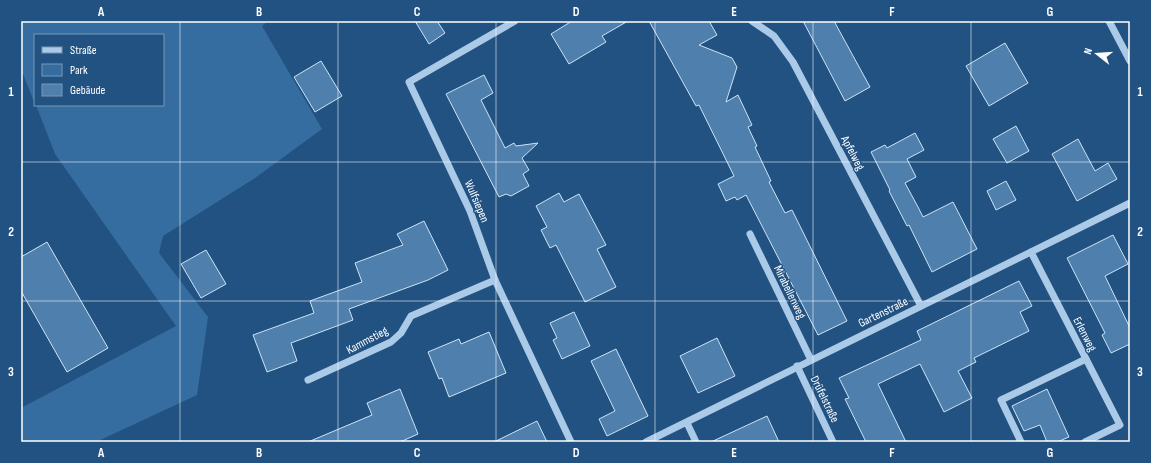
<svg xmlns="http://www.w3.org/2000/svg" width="1151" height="463" viewBox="0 0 1151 463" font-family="'Sofia Sans Condensed',sans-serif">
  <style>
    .green { fill: #366da0 }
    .building { fill: #4f7fac; stroke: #cee3f6 }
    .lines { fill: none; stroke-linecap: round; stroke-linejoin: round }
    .minor { stroke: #aacae8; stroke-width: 7 }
    .grid { fill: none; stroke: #fff; stroke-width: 1; stroke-opacity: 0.55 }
    .labels { text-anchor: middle; stroke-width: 3; stroke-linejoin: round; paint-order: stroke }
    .street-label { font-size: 12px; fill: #fff; stroke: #225282 }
    .neatline { fill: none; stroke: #fff; stroke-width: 1.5 }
    .grid-label { font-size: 13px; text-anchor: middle; font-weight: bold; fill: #fff }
  </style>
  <rect width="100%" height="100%" fill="#225282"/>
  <!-- green -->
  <polygon class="green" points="21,21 268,21 262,26 322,129 255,178 163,236 159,253 208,317 197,395 96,442 21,442 21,408 176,326 55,154 36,105 163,105 163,35 35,35 35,104 21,69"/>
  <!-- building -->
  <g class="building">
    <polygon points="415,21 437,21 445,33 429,44"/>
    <polygon points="572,21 628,21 602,36 606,42 569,64 551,34"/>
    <polygon points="649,21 709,21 717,35 699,45 732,58 737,67 726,102 738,95 752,125 748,127 757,146 755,147 771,181 769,182 785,213 792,210 847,321 818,335 746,195 737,200 735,197 726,201 718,184 734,176 699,105 696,106"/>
    <polygon points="803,21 834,21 870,87 845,101"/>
    <polygon points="1005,43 1028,83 989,106 966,66"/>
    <polygon points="321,61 342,96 315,112 294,77"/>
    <polygon points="484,75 493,93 481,100 505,148 514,143 516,146 538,143 522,158 529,170 523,174 529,186 511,196 506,194 499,197 446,94"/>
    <polygon points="1016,126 1029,151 1007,163 993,139"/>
    <polygon points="915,133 924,150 907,159 916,177 905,183 918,207 923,217 953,202 977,249 932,272 909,225 907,226 889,191 890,190 871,152 885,145 887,148"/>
    <polygon points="1078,139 1095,171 1108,163 1117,179 1077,201 1052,154"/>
    <polygon points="1006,181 1016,200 996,210 987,191"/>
    <polygon points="559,193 564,202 579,194 606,245 597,249 616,287 585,302 556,245 550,248 541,230 547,227 536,206"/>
    <polygon points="424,221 448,270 428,280 349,309 353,320 291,343 297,361 267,372 253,335 314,313 310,301 362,282 355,263 403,245 397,234"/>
    <polygon points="1113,235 1128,264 1105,276 1130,328 1130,344 1111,353 1102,335 1105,333 1067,258"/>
    <polygon points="47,242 108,348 67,372 21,291 21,257"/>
    <polygon points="206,250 226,284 201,298 181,264"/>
    <polygon points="1019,281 1032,306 1020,312 1029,331 974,358 976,362 958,371 972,398 944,412 920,364 878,384 906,442 866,442 845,399 849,398 839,378 921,340 917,331"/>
    <polygon points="574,312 590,346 562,359 553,340 557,338 550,323"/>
    <polygon points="489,332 506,373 449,397 442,378 439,379 428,352 459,339 461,344"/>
    <polygon points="717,338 735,376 698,393 680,356"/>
    <polygon points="616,349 648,416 607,436 599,419 615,411 591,361"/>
    <polygon points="400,389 418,434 400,442 308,442 372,415 367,403"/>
    <polygon points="1047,389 1069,437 1057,442 1047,442 1040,425 1024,431 1012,406"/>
    <polygon points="767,416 779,442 711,442"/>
    <polygon points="537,421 547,442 494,442"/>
  </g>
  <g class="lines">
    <!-- minor -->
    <g class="minor">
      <polyline points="515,21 409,82 470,211 495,280 571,442"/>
      <polyline points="752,21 774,36 793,62 921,306"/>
      <polyline points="1109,21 1130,61"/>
      <polyline points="750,234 811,360"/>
      <polyline points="1031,252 1120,425 1085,442"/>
      <polyline points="797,366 833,442"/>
      <polyline points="308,380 391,342 401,333 411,316 495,280"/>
      <polyline points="687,423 696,442"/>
      <polyline points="646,442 1130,203"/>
      <polyline points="1021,442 1001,400 1086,359"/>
    </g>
  </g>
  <!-- grid -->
  <path class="grid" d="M180,21V442M338,21V442M496,21V442M655,21V442M813,21V442M971,21V442M21,162H1130M21,301H1130"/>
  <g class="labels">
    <!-- street labels -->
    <g class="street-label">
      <text transform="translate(853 153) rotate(62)" y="4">Apfelweg</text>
      <text transform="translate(477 201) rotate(67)" y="4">Wulfsiepen</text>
      <text transform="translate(790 292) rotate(64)" y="4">Mirabellenweg</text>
      <text transform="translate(883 312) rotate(-26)" y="4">Gartenstraße</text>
      <text transform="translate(1085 334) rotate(63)" y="4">Erlenweg</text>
      <text transform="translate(367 340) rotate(-28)" y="4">Kammstieg</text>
      <text transform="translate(825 399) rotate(64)" y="4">Drüfelstraße</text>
    </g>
  </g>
  <!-- border -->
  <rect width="1151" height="463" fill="none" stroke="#225282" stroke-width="44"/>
  <!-- legend -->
  <rect x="34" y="34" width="130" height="72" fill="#225282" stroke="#7a97b4"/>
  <rect x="42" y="47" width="20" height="6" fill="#aacae8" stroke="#7a97b4"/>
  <text x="70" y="54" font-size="12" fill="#ffffff">Straße</text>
  <rect x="42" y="64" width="20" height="12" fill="#366da0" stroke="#7a97b4"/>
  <text x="70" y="74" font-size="12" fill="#ffffff">Park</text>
  <rect x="42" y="84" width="20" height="12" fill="#4f7fac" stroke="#7a97b4"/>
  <text x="70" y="94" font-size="12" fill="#ffffff">Gebäude</text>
  <!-- north arrow -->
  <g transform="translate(1097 54) rotate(287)" stroke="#225282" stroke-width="3" paint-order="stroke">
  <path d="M0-3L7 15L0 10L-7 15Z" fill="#ffffff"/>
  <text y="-6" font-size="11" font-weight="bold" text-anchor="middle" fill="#ffffff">N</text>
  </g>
  <rect x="22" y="22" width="1107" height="419" class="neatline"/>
  <g class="grid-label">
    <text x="101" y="16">A</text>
    <text x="259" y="16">B</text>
    <text x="417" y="16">C</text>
    <text x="576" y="16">D</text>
    <text x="734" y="16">E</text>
    <text x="892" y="16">F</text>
    <text x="1050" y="16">G</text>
    <text x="11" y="96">1</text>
    <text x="1140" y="96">1</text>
    <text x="11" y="236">2</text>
    <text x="1140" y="236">2</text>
    <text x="11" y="376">3</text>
    <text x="1140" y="376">3</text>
    <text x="101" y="457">A</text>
    <text x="259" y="457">B</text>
    <text x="417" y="457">C</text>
    <text x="576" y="457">D</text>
    <text x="734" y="457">E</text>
    <text x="892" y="457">F</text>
    <text x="1050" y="457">G</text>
  </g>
</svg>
